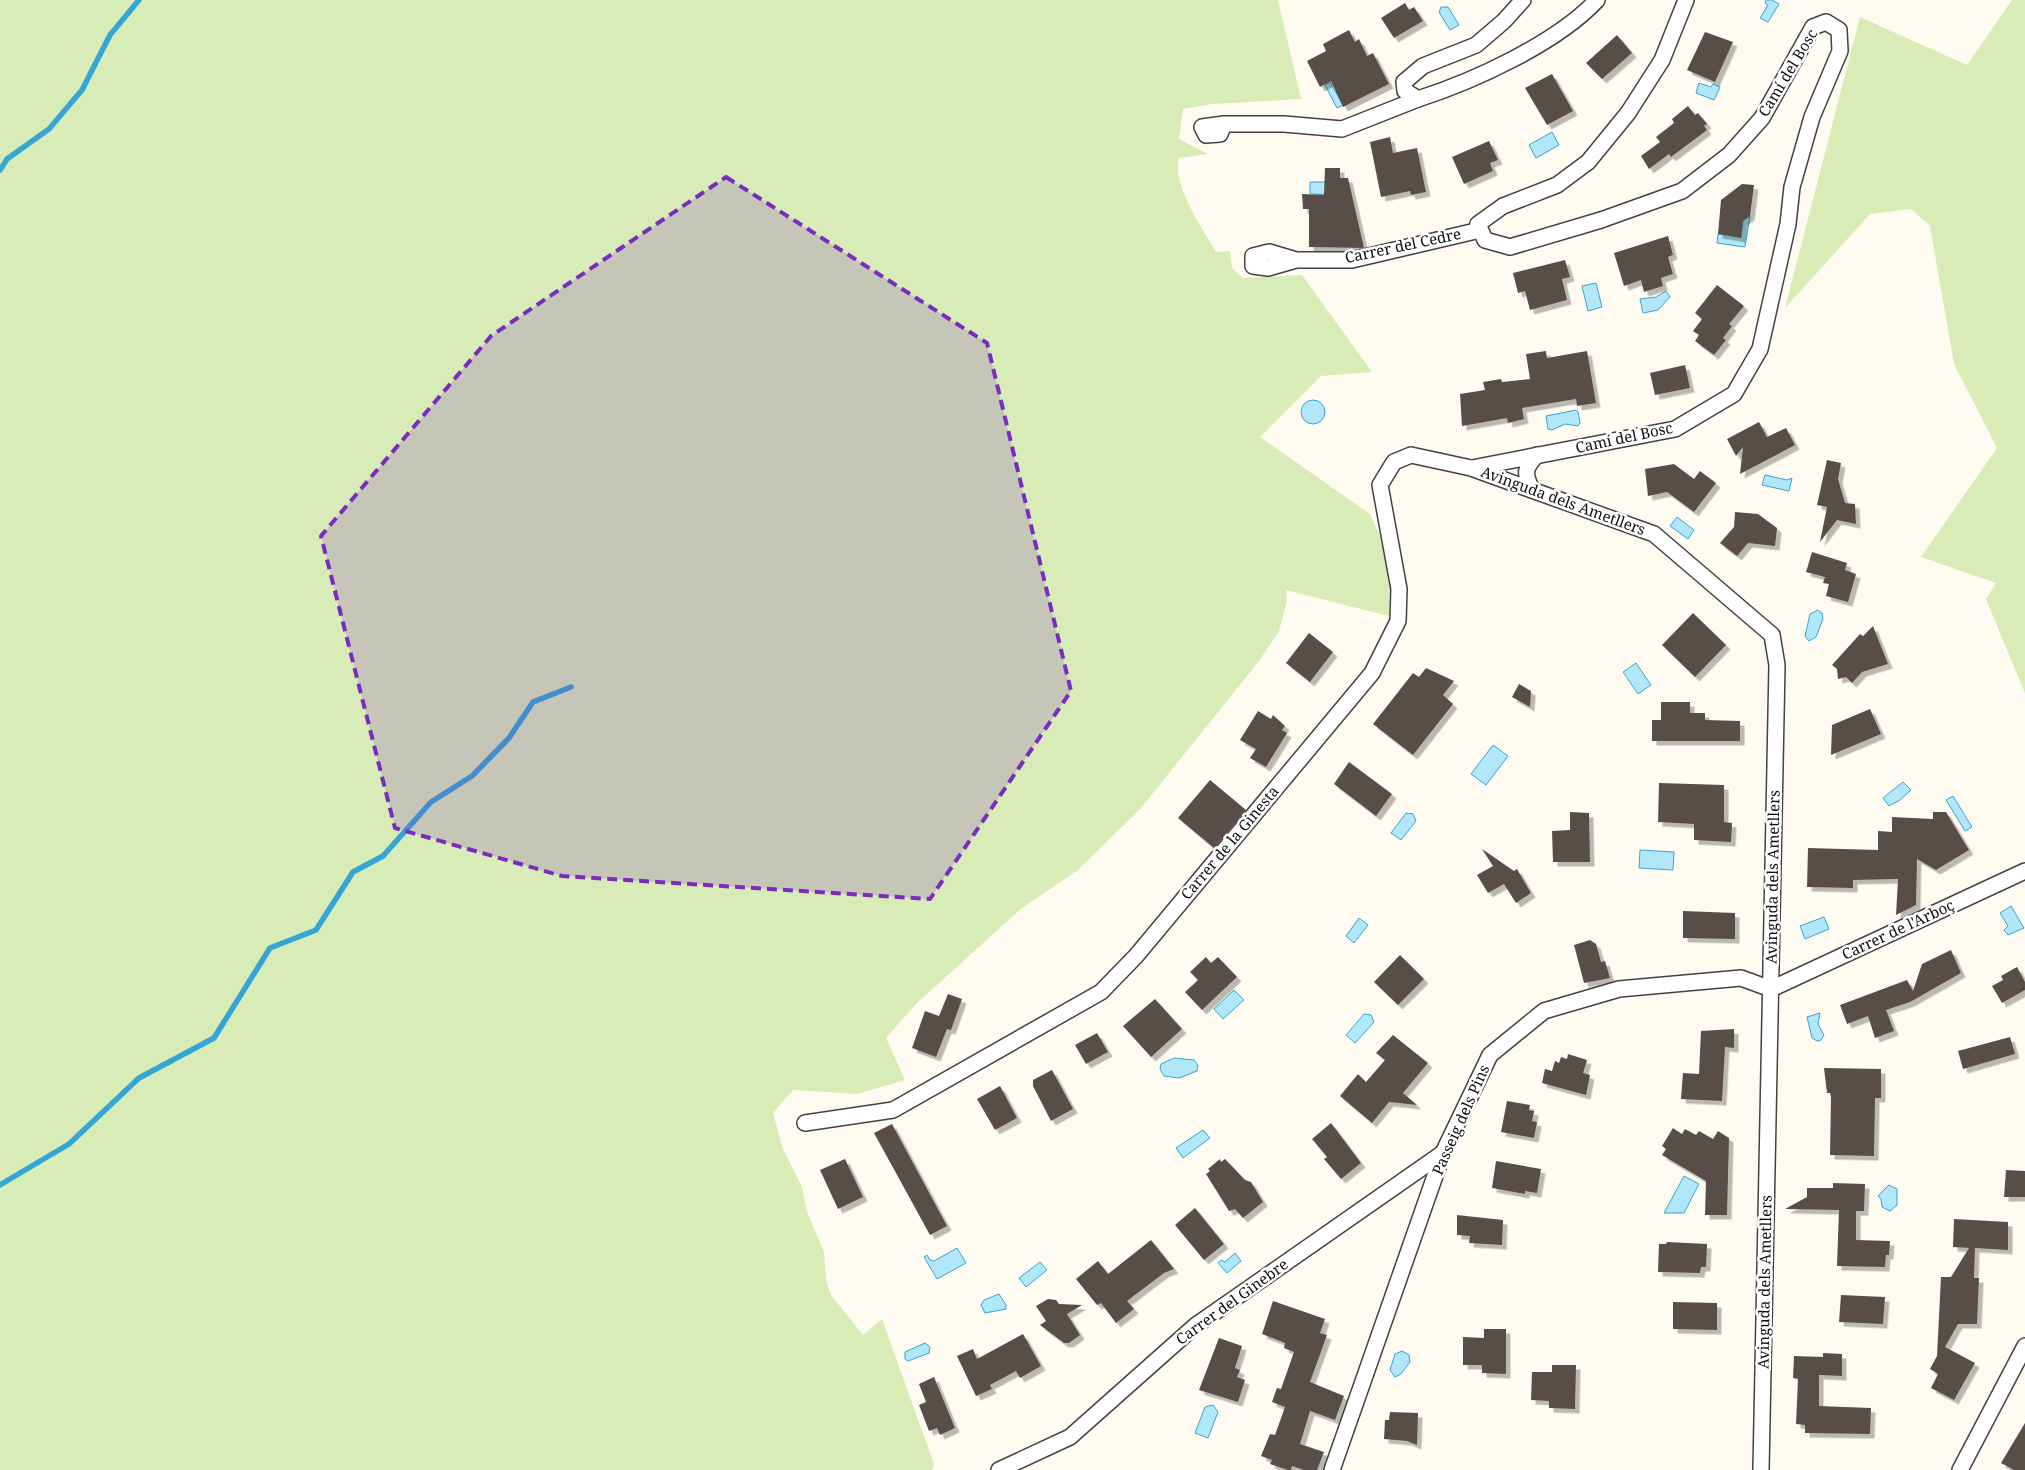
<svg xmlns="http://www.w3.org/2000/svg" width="2025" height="1470" viewBox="0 0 2025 1470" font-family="'Noto Serif',serif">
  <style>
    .green { fill: #d8ecb7 }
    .water { fill: #b2e6f9; stroke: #35a5d5 }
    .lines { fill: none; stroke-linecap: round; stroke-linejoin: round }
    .stream { stroke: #35a5d5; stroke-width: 5.5 }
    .building { fill: #584e4a; filter: url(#shadow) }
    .minor-casing { stroke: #424242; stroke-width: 18 }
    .minor { stroke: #fff; stroke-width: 15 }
    .marked { fill: #7b2cbf; fill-opacity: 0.2; stroke: #7b2cbf; stroke-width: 4; stroke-dasharray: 10 6; stroke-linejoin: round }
    .labels { text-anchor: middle; stroke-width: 5; stroke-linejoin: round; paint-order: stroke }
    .street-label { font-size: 15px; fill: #0f0f0f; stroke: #fff }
  </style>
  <defs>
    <filter id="shadow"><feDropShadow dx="4.5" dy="4.5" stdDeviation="0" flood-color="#0004"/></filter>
  </defs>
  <rect width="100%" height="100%" fill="#fffbf0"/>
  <!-- green -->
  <g class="green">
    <path d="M0,0H1278L1301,99L1212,104L1183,109L1179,139L1208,154L1179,158C1172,186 1202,227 1216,252L1230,251L1232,268L1243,278L1302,275L1372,372L1321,376L1260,437L1370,514L1380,536L1390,582L1389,616L1286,590L1287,601L1279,631L1259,661L1141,808L1078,870L1022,908L916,1004L886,1038L905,1080L857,1094L793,1090L773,1113L783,1149L802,1187L807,1212L824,1252L826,1280L831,1295L863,1335L882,1319L934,1464L932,1470H0Z"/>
    <polygon points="2012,0 2025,0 2025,693 1986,599 1996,583 1921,557 1997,448 1954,364 1930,226 1911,209 1870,214 1785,308 1860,17 1967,65"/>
  </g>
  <!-- water -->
  <g class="water">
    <polygon points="1766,0 1772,0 1779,4 1768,22 1760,18 1768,5 1765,3"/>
    <polygon points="1441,7 1448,7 1459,25 1450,30 1439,12"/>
    <polygon points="1330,82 1343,105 1337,108 1325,85"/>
    <polygon points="1699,83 1711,87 1713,84 1720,87 1714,100 1696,93"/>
    <polygon points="1552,132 1559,145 1536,158 1529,145"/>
    <polygon points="1310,182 1339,182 1339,195 1310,194"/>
    <polygon points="1750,216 1745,247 1717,243 1718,234 1741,237 1743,221"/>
    <polygon points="1596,283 1602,307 1588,311 1582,286"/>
    <polygon points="1666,291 1670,297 1658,310 1643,313 1640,299 1656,297"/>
    <circle cx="1313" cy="412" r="12"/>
    <polygon points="1576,410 1578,412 1580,423 1578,426 1565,424 1552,430 1548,429 1546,416"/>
    <polygon points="1765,475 1787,480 1792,478 1789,491 1762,485"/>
    <polygon points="1677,517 1694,530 1688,539 1670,526"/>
    <polygon points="1818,610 1822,613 1823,619 1816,637 1809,641 1805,636 1810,614"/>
    <polygon points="1636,663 1651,685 1638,694 1623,672"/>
    <polygon points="1493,745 1508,756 1486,785 1471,774"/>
    <polygon points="1903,782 1911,790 1900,800 1889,806 1883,798"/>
    <polygon points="1953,796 1972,827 1965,831 1946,800"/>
    <polygon points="1406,813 1413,814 1416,821 1401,840 1391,833"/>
    <polygon points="1640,850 1674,852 1673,870 1639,868"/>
    <polygon points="2011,906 2024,928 2008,935 2004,930 2008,926 2000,913"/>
    <polygon points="1824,917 1829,929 1805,939 1800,926"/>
    <polygon points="1359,918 1368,925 1354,943 1346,936"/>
    <polygon points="1234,990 1244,1000 1223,1019 1214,1009"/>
    <polygon points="1820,1013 1818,1024 1824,1035 1821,1040 1817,1041 1812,1038 1807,1017"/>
    <polygon points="1364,1014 1371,1015 1374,1022 1355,1043 1346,1035"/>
    <polygon points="1174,1058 1194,1060 1198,1065 1197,1071 1179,1078 1164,1076 1160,1069 1161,1064"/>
    <polygon points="1203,1130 1210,1138 1183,1158 1176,1148"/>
    <polygon points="1684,1176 1699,1184 1684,1213 1664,1213"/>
    <polygon points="1889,1185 1897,1189 1897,1205 1890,1211 1882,1207 1881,1199 1878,1196"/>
    <polygon points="957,1248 966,1263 937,1279 924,1257 927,1255 930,1260 934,1261"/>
    <polygon points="1235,1253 1241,1261 1227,1273 1218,1263 1221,1260 1225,1262"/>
    <polygon points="1040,1262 1047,1270 1026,1287 1019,1278"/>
    <polygon points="999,1294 1006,1305 1006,1309 985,1313 981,1305 984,1300"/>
    <polygon points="925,1343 930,1347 929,1353 908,1361 905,1359 905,1352"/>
    <polygon points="1402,1351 1409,1355 1410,1362 1401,1374 1395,1377 1390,1370 1395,1354"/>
    <polygon points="1213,1405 1218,1412 1208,1438 1195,1433 1205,1407"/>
  </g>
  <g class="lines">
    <!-- stream -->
    <g class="stream">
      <polyline points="0,170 7,159 49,129 82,90 110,35 139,0"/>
      <polyline points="0,1185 69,1144 139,1078 214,1038 270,948 316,930 353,872 383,856 431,802 472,776 509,738 533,702 571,687"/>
    </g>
  </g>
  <!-- building -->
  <g class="building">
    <polygon points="1405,3 1409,10 1414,7 1423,21 1394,38 1381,18"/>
    <polygon points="1349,30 1355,42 1359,39 1367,56 1373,53 1389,84 1343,107 1331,81 1320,87 1307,61 1326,51 1323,44"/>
    <polygon points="1705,32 1733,42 1715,82 1687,70"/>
    <polygon points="1617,35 1632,53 1602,79 1586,63"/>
    <polygon points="1552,74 1573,111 1547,125 1525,88"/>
    <polygon points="1688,106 1695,115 1698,113 1707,124 1704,126 1707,130 1671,157 1669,154 1649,169 1641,156 1660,142 1656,137 1674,123 1672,119"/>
    <polygon points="1390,137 1393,153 1417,148 1426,192 1411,195 1410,191 1381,197 1370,142"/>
    <polygon points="1489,141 1498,160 1490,163 1493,171 1464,184 1452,157"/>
    <polygon points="1325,168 1340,168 1340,178 1348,178 1364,248 1309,247 1309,209 1303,209 1302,194 1324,195"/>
    <polygon points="1742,184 1754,185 1750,216 1743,221 1741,238 1718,234 1721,200"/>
    <polygon points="1668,236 1673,255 1668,257 1673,274 1661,278 1663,286 1644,292 1641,280 1624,286 1614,253"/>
    <polygon points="1565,260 1570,277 1562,279 1567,300 1530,310 1525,291 1518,293 1513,273"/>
    <polygon points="1717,285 1744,306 1729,324 1732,326 1723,338 1726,340 1714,355 1695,341 1699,335 1693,331 1702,319 1695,313"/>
    <polygon points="1546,351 1547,358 1587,351 1596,403 1577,406 1576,399 1522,408 1524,419 1508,423 1507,418 1462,426 1460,394 1485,390 1483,382 1501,379 1502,382 1530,379 1526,354"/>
    <polygon points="1685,365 1690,388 1655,395 1650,373"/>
    <polygon points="1759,422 1767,437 1786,428 1795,445 1740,474 1743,447 1736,456 1727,439"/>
    <polygon points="1827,460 1841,463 1838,479 1845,503 1855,504 1856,524 1837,520 1820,542 1827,507 1817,505"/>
    <polygon points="1674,464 1694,479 1700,471 1716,483 1694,512 1667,492 1648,496 1645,469"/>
    <polygon points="1735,512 1758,514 1777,528 1775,546 1748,543 1737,556 1720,543 1734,527"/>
    <polygon points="1812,552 1847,563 1845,570 1856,574 1848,602 1826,596 1829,584 1823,583 1825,577 1806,572"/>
    <polygon points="1693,613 1726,645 1695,677 1662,645"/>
    <polygon points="1873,626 1888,664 1862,672 1852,683 1846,677 1838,679 1837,669 1832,665 1860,634 1863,636"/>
    <polygon points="1309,633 1333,652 1310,682 1286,663"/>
    <polygon points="1426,668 1454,681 1443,695 1453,704 1413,755 1373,724 1413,673 1419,677"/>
    <polygon points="1519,684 1531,691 1530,707 1512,697"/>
    <polygon points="1661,702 1690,702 1690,713 1705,713 1705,720 1740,721 1740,741 1652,741 1652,720 1661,720"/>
    <polygon points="1870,709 1881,734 1831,755 1832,725"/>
    <polygon points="1258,711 1271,719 1273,715 1285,726 1282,730 1287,733 1266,767 1250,758 1256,749 1240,740"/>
    <polygon points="1349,762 1392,794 1376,816 1334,784"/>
    <polygon points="1210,780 1246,810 1214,848 1178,818"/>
    <polygon points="1659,783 1724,785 1724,822 1732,823 1731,842 1694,840 1694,824 1658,822"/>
    <polygon points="1570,812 1589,813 1590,862 1553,862 1552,831 1570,830"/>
    <polygon points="1933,812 1946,812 1969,850 1936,870 1917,859 1916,905 1896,915 1898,879 1853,880 1853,888 1807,887 1808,848 1878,850 1878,831 1892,832 1892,817 1933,819"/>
    <polygon points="1482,849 1514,871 1517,869 1531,893 1516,903 1504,884 1488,893 1477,875 1493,866"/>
    <polygon points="1683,911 1735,913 1735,939 1683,938"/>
    <polygon points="1590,940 1596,944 1601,962 1605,961 1610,978 1584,983 1574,945"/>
    <polygon points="1951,950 1961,973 1910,1002 1886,1010 1894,1031 1875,1038 1868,1016 1847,1024 1840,1005 1907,980 1913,991 1922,964"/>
    <polygon points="1400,955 1424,979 1398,1005 1374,982"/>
    <polygon points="1206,957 1211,963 1218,957 1237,977 1202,1010 1185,992 1198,980 1190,972"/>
    <polygon points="2017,967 2025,982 2025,990 2002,1003 1992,986 2003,980 2001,976"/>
    <polygon points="948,994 962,999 951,1030 947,1029 936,1057 912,1048 925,1011 939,1016"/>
    <polygon points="1155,999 1182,1029 1151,1057 1123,1026"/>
    <polygon points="1734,1029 1734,1048 1725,1047 1722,1101 1681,1099 1683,1073 1699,1074 1701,1031"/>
    <polygon points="1097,1033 1108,1052 1086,1064 1075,1045"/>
    <polygon points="1393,1035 1428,1063 1403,1093 1417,1105 1389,1102 1372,1123 1340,1096 1358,1074 1366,1082 1385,1060 1376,1053"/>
    <polygon points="2010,1037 2015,1054 1963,1069 1958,1051"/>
    <polygon points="1568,1054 1587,1060 1583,1073 1590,1075 1586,1095 1542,1083 1545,1069 1552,1071 1555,1061 1559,1063 1561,1057 1567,1059"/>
    <polygon points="1824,1068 1881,1069 1881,1098 1875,1098 1874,1156 1830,1155 1831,1097 1830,1093 1827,1093"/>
    <polygon points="1052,1070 1073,1109 1051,1121 1033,1086 1033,1080"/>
    <polygon points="1000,1086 1017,1118 995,1130 977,1099"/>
    <polygon points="1507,1101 1530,1105 1529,1110 1534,1111 1532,1121 1537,1122 1534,1138 1501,1132"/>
    <polygon points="1331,1123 1361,1163 1341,1179 1324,1159 1327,1157 1312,1139"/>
    <polygon points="892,1124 947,1226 930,1235 874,1133"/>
    <polygon points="1673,1128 1682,1134 1685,1129 1696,1135 1699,1131 1713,1139 1718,1131 1729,1138 1727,1215 1705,1215 1706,1181 1662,1155 1666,1149 1662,1146"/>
    <polygon points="845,1159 863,1197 838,1209 820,1170"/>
    <polygon points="1220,1159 1221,1162 1225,1159 1245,1180 1251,1182 1263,1202 1243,1218 1235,1209 1229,1211 1206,1174 1210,1171 1208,1169"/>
    <polygon points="1496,1161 1541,1169 1537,1193 1525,1191 1525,1194 1492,1188"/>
    <polygon points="2006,1170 2025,1171 2025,1197 2004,1197"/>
    <polygon points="1833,1183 1865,1184 1864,1211 1856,1211 1856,1240 1890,1241 1889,1255 1886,1255 1885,1267 1837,1266 1839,1210 1785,1209 1807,1197 1807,1188 1833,1188"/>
    <polygon points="1195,1208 1224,1244 1204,1260 1175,1225"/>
    <polygon points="1457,1215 1503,1220 1502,1245 1469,1243 1470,1236 1457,1235"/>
    <polygon points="1954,1219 2008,1222 2008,1250 1975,1248 1974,1278 1979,1278 1977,1324 1958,1324 1945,1347 1975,1363 1954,1400 1931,1388 1938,1374 1930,1369 1937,1356 1941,1277 1951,1277 1969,1248 1953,1247"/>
    <polygon points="1151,1240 1174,1269 1164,1273 1127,1301 1134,1309 1116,1323 1101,1303 1097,1305 1076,1279 1098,1261 1108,1274"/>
    <polygon points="1667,1242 1707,1244 1706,1267 1701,1267 1700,1273 1658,1272 1659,1244 1666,1244"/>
    <polygon points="1841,1295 1885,1297 1883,1324 1839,1322"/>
    <polygon points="1048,1299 1056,1300 1059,1304 1082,1305 1067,1314 1080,1335 1069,1343 1064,1343 1040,1325 1046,1321 1036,1306"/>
    <polygon points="1273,1301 1325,1319 1320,1333 1327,1335 1310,1382 1344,1396 1335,1420 1310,1411 1300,1444 1324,1452 1317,1470 1304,1470 1292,1466 1291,1470 1288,1470 1270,1464 1272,1460 1261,1456 1270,1434 1275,1435 1285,1407 1272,1402 1277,1388 1281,1389 1294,1352 1284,1348 1285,1343 1262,1334"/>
    <polygon points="1673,1302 1717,1303 1717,1330 1673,1329"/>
    <polygon points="1484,1329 1506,1329 1506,1374 1482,1373 1482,1365 1463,1365 1463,1337 1484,1338"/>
    <polygon points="1023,1334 1041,1366 1020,1378 1016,1371 990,1385 992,1389 976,1396 957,1356 973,1349 977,1359"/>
    <polygon points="1219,1338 1242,1346 1235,1368 1240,1370 1237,1377 1245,1380 1238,1402 1199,1390"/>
    <polygon points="1823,1353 1842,1354 1842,1376 1819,1375 1819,1406 1871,1408 1870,1434 1805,1433 1805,1425 1796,1424 1798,1379 1793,1378 1794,1356 1823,1357"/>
    <polygon points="1552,1365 1576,1365 1575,1409 1549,1408 1549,1401 1531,1400 1532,1372 1552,1372"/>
    <polygon points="934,1377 955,1428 940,1435 937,1428 929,1431 919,1405 926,1402 919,1384"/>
    <polygon points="1390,1412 1418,1413 1417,1445 1407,1441 1384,1439 1385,1420 1389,1420"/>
    <polygon points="2025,1423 2025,1470 2014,1470 2001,1463"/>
  </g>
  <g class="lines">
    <defs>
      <g id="minor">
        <path d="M1523,0L1504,21L1476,45L1423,66L1404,82L1405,91L1418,99C1474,81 1557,43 1597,0"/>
        <polyline points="1224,124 1220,134 1206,135 1202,127 1224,124 1284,124 1342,129 1418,99"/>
        <polyline points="1296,260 1268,268 1253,266 1253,256 1269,252 1296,260 1352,260 1480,230"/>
        <polyline points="1472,468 1675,429 1734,394 1760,349 1788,224 1792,187 1812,117 1840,51 1839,30 1826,22 1813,27 1762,118 1729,155 1682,191 1601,220 1510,247 1485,240 1478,224 1503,206 1557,185 1588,162 1628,113 1662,60 1686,0"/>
        <path d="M1532,490C1524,473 1524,469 1537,455"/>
        <polyline points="805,1123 893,1110 1101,992 1136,956 1372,673 1398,621 1399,589 1380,485 1394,462 1411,455 1471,468 1654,534 1772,635 1777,665 1761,1470"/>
        <polyline points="999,1470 1070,1437 1195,1326 1443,1153"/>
        <polyline points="1332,1470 1443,1153 1490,1055 1544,1011 1619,989 1741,978 1771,989 2025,871"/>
        <polyline points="1960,1470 2025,1346"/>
      </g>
    </defs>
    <!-- minor casing -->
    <use href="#minor" class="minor-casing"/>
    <!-- minor -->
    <use href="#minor" class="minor"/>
  </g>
  <!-- marked area -->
  <path class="marked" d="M726,177L987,343L1071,691L930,899L562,876L395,828L321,536L491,336Z"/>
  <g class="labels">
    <!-- street labels -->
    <g class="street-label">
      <text transform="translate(1788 73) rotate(-59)" y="5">Camí del Bosc</text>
      <text transform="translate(1403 246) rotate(-12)" y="5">Carrer del Cedre</text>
      <text transform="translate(1624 438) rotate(-12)" y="5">Camí del Bosc</text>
      <text transform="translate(1563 501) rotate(20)" y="5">Avinguda dels Ametllers</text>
      <text transform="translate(1230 843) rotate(-50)" y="5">Carrer de la Ginesta</text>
      <text transform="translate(1773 877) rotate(-89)" y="5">Avinguda dels Ametllers</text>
      <text transform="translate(1898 930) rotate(-25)" y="5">Carrer de l'Arboç</text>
      <text transform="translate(1461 1120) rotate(-66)" y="5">Passeig dels Pins</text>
      <text transform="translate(1765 1282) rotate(-89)" y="5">Avinguda dels Ametllers</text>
      <text transform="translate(1232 1302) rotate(-36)" y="5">Carrer del Ginebre</text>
    </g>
  </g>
</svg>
